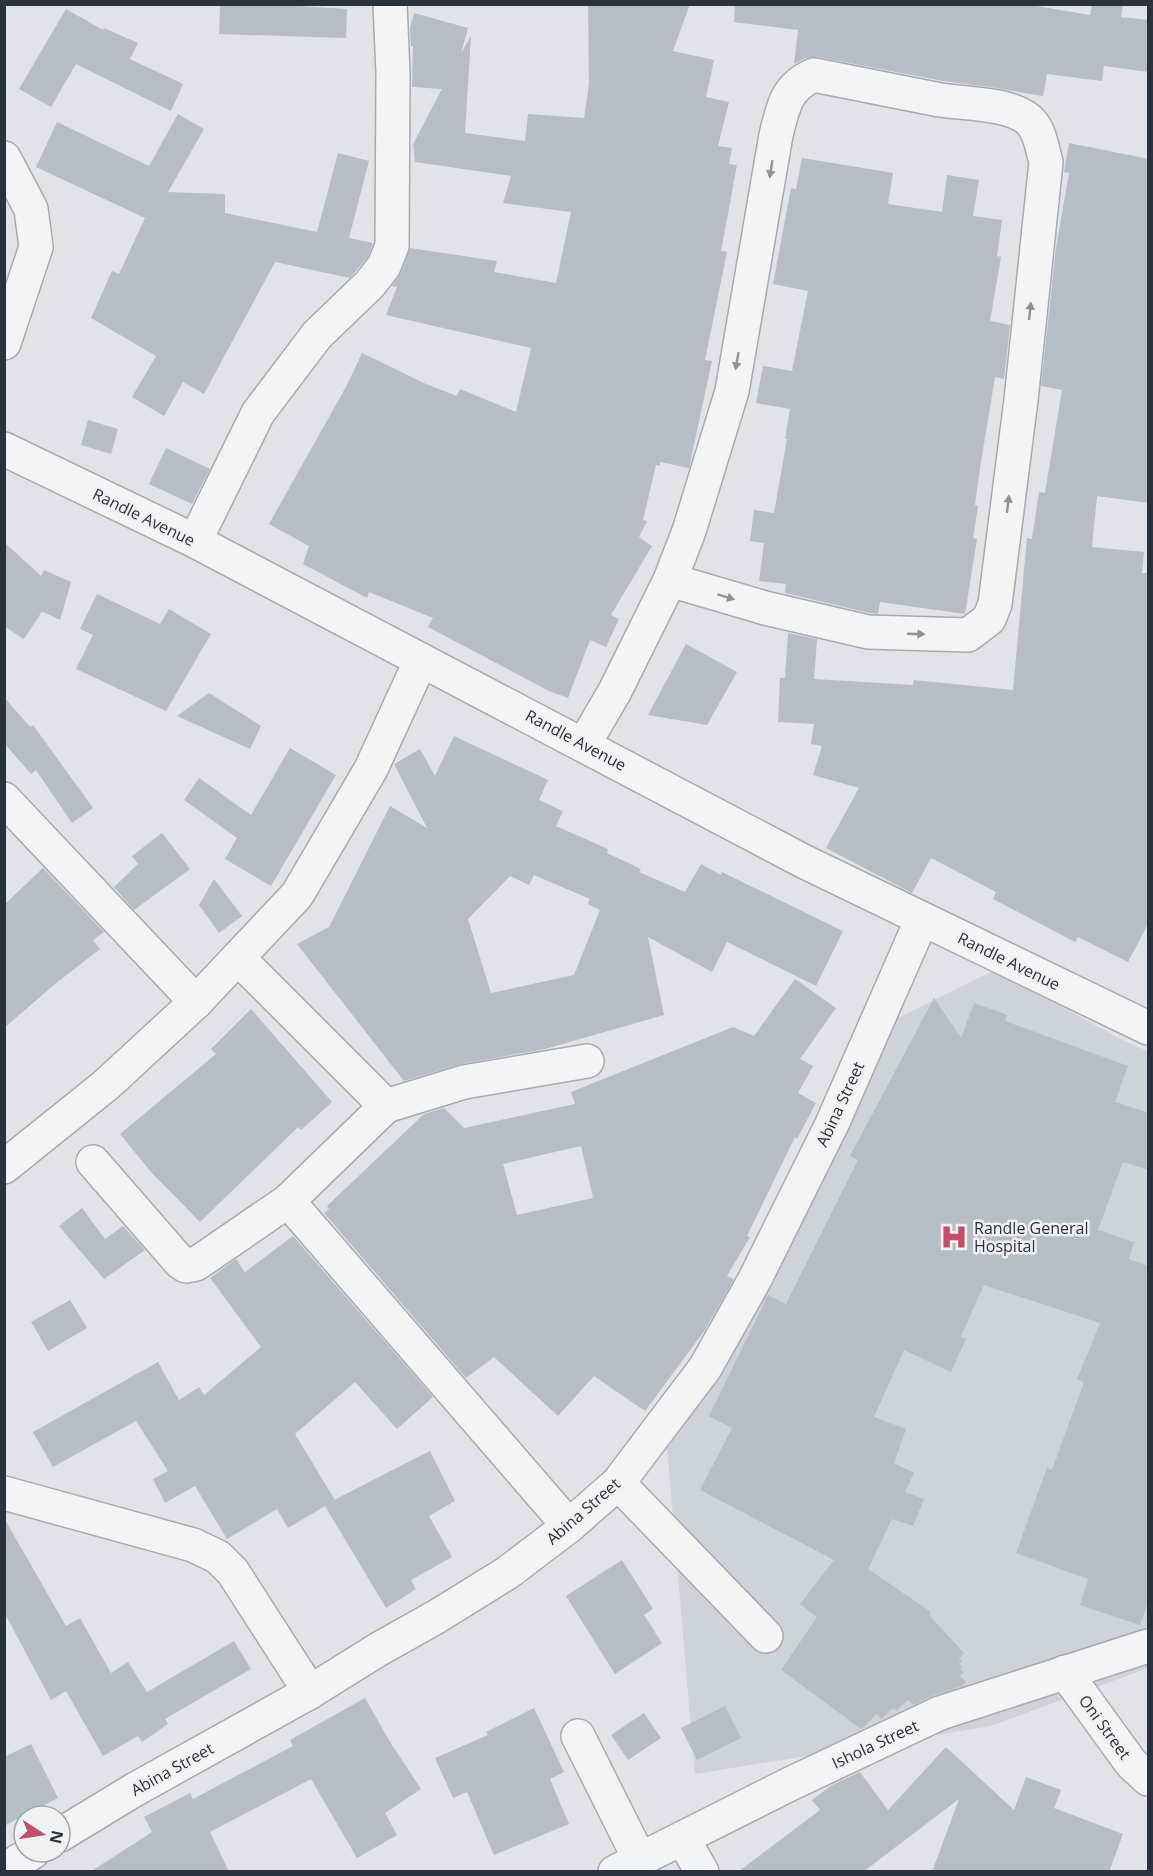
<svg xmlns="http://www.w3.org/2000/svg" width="1153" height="1876" viewBox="0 0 1153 1876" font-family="'Open Sans',sans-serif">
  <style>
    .built { fill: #ced3d9 }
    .building { fill: #b7bdc4; fill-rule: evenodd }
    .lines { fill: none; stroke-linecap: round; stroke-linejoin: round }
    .minor-casing { stroke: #a6aab2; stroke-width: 36 }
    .minor { stroke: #f2f4f6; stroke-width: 33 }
    .oneway { fill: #8e939a }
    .labels { text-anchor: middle; stroke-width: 5; stroke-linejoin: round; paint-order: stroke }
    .street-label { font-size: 16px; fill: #2a323e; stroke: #eff2f5 }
    .poi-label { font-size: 16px; fill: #2a323e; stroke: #eff2f5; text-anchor: start }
  </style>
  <rect width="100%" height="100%" fill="#e0e3e8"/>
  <!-- built -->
  <polygon class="built" points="995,970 1124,1041 1148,1051 1148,1668 991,1726 695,1774 665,1423 865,1034"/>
  <!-- building -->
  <g class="building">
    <polygon points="220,4 267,4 347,9 346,38 219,34"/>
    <polygon points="588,4 690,4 673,51 714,60 706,97 729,102 718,146 732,148 729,164 737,165 721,251 727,252 705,360 712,361 689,468 660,462 660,466 656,465 643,520 647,521 639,537 652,546 611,615 619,619 606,647 590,640 568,698 549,691 428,627 433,618 369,592 367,598 303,564 309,546 269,524 347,385 362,353 426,384 457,396 460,389 516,412 531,348 386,315 397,287 392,286 401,273 410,248 497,261 494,272 556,283 571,212 503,203 511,176 415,162 413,144 442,89 412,87 413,46 411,46 410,28 414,13 468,28 461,53 471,36 465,133 525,141 528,114 584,118 589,84"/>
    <polygon points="735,4 1025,4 1090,15 1092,4 1123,4 1121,17 1149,20 1149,72 1104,66 1102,81 1047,74 1043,96 990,87 943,81 818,57 806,58 794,64 798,30 734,22"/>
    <polygon points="66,9 103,30 104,28 138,43 130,59 183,84 171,111 76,64 51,107 19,89"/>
    <polygon points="178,114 204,129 168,192 225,194 225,213 317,232 338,153 369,161 349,238 373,243 368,257 350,278 275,262 204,394 183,382 164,416 132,397 156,356 91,318 112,271 119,274 145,218 36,167 57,122 149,166"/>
    <polygon points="1069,143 1149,159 1149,503 1097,496 1092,547 1144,552 1142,573 1149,573 1149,922 1128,962 1078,937 1075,942 993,899 996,892 931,858 912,893 826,848 859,788 813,775 822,746 811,744 814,724 778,722 780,678 785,678 788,633 817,639 814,679 913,685 914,680 1013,690 1027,538 1032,539 1039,492 1045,493 1062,390 1041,386 1056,248 1069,173 1064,172"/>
    <polygon points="802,158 893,173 888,204 942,212 947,175 979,180 973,216 1002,220 997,256 1001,257 990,321 1010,325 1004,379 995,377 980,468 975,505 978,506 973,538 977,539 965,614 880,602 878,614 870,613 785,593 786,584 759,581 764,543 750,541 754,510 774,513 787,439 785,439 790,409 756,403 763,366 792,371 808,291 773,284 791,188 796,189"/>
    <polygon points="88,420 118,429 111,454 81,445"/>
    <polygon points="166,448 210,469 192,504 149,484"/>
    <polygon points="4,542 41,576 44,570 71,582 60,620 43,612 41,613 24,639 4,626"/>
    <polygon points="97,594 160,624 169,609 211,634 166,711 76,669 93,635 80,629"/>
    <polygon points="686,644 737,672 707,725 648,715"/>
    <polygon points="209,693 261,726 250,749 177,716"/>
    <polygon points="4,697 30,727 33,725 93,808 72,823 36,770 31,774 4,743"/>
    <path d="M454,736L548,780L539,800L563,811L556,826L608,849L607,853L641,869L639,872L685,892L701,864L721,875L722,872L843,931L816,986L727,942L712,972L648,937L664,1015L545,1049L461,1064L404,1081L297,944L329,927L390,806L427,828L394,764L420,749L435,776ZM534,875L590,899L588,904L600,910L574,975L491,993L468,919L510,876L529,885Z"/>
    <polygon points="290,748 336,775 271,886 225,859 237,838 184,800 199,778 251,815"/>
    <polygon points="162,833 190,869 134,910 114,887 138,864 132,856"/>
    <polygon points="43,868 104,932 93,940 100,949 55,984 4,1028 4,905"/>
    <polygon points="214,879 242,916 219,933 199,905"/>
    <path d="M795,979L836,1008L800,1059L813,1066L798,1093L816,1103L797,1139L795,1137L747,1236L750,1237L727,1276L734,1279L705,1330L645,1411L594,1376L558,1416L494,1357L466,1378L324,1213L329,1209L327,1206L424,1114L444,1108L464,1128L575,1104L571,1092L733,1027L754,1036ZM581,1146L593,1198L517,1215L503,1164Z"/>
    <polygon points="934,998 961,1038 974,1003 1007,1015 1005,1021 1128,1066 1115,1102 1149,1113 1149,1170 1123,1162 1098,1230 1134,1242 1129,1259 1149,1266 1149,1599 1140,1625 1080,1605 1088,1579 1016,1553 1047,1468 1052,1470 1084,1382 1077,1379 1100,1323 984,1285 961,1336 966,1339 951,1372 904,1350 874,1417 906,1429 894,1463 914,1473 905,1492 924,1499 913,1526 892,1519 868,1569 931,1612 929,1615 964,1653 959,1658 962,1661 959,1664 963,1667 960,1669 964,1673 960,1676 966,1682 962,1686 934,1695 913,1705 908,1700 896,1711 893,1708 881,1719 877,1714 861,1729 781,1670 817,1617 800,1604 834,1560 700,1490 732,1428 709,1416 768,1295 786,1304 858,1160 850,1156"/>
    <polygon points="251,1009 332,1102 301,1130 298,1127 200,1222 151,1172 120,1134 216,1054 211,1049"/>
    <polygon points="82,1208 105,1239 123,1226 145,1250 104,1279 59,1226"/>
    <polygon points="293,1236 433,1397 397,1429 355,1382 295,1434 335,1500 332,1501 430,1451 455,1501 429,1516 452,1557 411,1580 416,1589 386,1608 325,1506 288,1528 277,1509 227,1539 195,1486 165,1503 153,1479 168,1471 136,1421 53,1467 33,1432 158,1362 179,1400 199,1387 204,1395 261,1347 210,1278 236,1259 245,1272"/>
    <polygon points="70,1300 87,1328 48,1351 31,1322"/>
    <polygon points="4,1518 66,1626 80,1618 111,1673 128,1662 147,1692 234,1641 251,1669 165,1719 168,1724 142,1742 138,1736 103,1756 66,1691 51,1700 4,1612"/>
    <polygon points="622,1560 653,1609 644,1615 662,1643 615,1674 566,1596"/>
    <polygon points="365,1698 390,1742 421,1789 385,1813 397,1835 357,1858 311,1779 210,1832 229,1872 90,1872 152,1832 144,1817 190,1793 193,1799 293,1746 290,1740"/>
    <polygon points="725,1706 741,1738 697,1760 681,1728"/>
    <polygon points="534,1708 564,1772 550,1779 569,1824 494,1855 467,1792 453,1798 435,1758 488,1735 486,1732"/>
    <polygon points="644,1713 661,1738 628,1760 611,1735"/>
    <polygon points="31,1744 58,1798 4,1826 4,1757"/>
    <polygon points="946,1747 1014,1810 1026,1777 1061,1790 1054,1808 1123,1834 1109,1872 932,1872 959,1799 863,1872 738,1872 820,1810 812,1800 832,1785 860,1772 888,1810"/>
  </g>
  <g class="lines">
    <defs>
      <g id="minor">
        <polyline points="4,158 31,209 36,247 4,343"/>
        <polyline points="4,449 195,541 803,861 1148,1028"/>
        <polyline points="195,541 258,413 317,335 370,284 384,266 392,246 393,73 390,4"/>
        <path d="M584,744L615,691L670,580L689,531L732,391L776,135C783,107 786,87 814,75C856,83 898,92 940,100C966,104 1009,103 1029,120C1040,130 1042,148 1046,162L1021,400L995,604L989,619L968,635L868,632L765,608L670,580"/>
        <polyline points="4,799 196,1002"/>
        <polyline points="238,958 386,1106 464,1082 587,1061"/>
        <polyline points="93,1162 180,1262 186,1266 196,1264 288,1201 386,1106"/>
        <polyline points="4,1167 106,1085 196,1002 297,895 371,769 421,660"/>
        <polyline points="288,1201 569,1526"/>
        <polyline points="618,1483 766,1636"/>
        <polyline points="4,1493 193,1545 218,1557 233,1572 310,1692"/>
        <polyline points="1065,1672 1131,1763 1148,1779"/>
        <polyline points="578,1736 639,1858"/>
        <polyline points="60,1835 134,1790 310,1692 379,1649 436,1617 507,1573 569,1526 618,1483 705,1368 755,1279 832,1124 922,919"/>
        <polyline points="683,1839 702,1872"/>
        <polyline points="4,1870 33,1852"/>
        <polyline points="615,1872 790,1784 940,1713 1148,1646"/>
      </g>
    </defs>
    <!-- minor casing -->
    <use href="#minor" class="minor-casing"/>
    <!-- minor -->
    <use href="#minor" class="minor"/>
  </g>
  <!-- one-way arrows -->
  <defs><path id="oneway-solid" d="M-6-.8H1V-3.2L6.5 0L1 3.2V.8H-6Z" transform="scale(1.5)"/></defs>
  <g class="oneway">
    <use href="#oneway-solid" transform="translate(771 169) rotate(99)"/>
    <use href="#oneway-solid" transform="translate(1030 311) rotate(-84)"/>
    <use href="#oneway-solid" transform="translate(737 361) rotate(100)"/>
    <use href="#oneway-solid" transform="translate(1008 504) rotate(-83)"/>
    <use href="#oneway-solid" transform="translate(726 597) rotate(17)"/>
    <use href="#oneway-solid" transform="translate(916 634) rotate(2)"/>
  </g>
  <!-- icons -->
  <defs>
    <symbol id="hospital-bare" viewBox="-9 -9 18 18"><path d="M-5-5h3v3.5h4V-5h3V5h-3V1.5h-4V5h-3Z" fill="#c34e67" stroke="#eff2f5" stroke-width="2.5" paint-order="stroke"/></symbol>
  </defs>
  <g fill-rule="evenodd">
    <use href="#hospital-bare" x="935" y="1218" width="38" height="38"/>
  </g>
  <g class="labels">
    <!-- street labels -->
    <g class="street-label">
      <text transform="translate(144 517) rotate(26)" y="6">Randle Avenue</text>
      <text transform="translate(576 740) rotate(28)" y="6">Randle Avenue</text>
      <text transform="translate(1009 961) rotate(26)" y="6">Randle Avenue</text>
      <text transform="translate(840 1104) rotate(-65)" y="6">Abina Street</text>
      <text transform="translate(583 1511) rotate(-41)" y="6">Abina Street</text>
      <text transform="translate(1105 1727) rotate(54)" y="6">Oni Street</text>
      <text transform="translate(875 1744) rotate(-25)" y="6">Ishola Street</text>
      <text transform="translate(172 1769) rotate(-29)" y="6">Abina Street</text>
    </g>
    <!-- poi labels -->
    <g class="poi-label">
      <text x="974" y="1234">Randle General<tspan x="974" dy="18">Hospital</tspan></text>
    </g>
  </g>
  <!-- border -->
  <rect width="1153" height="1876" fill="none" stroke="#2a323e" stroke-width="12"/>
  <!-- north arrow -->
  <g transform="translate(42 1834) rotate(102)"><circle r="28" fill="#eff2f5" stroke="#a0a5ac" stroke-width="1.5"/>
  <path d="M0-4.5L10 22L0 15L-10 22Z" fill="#c34e67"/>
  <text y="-9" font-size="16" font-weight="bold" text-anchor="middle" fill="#2a323e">N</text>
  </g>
</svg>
